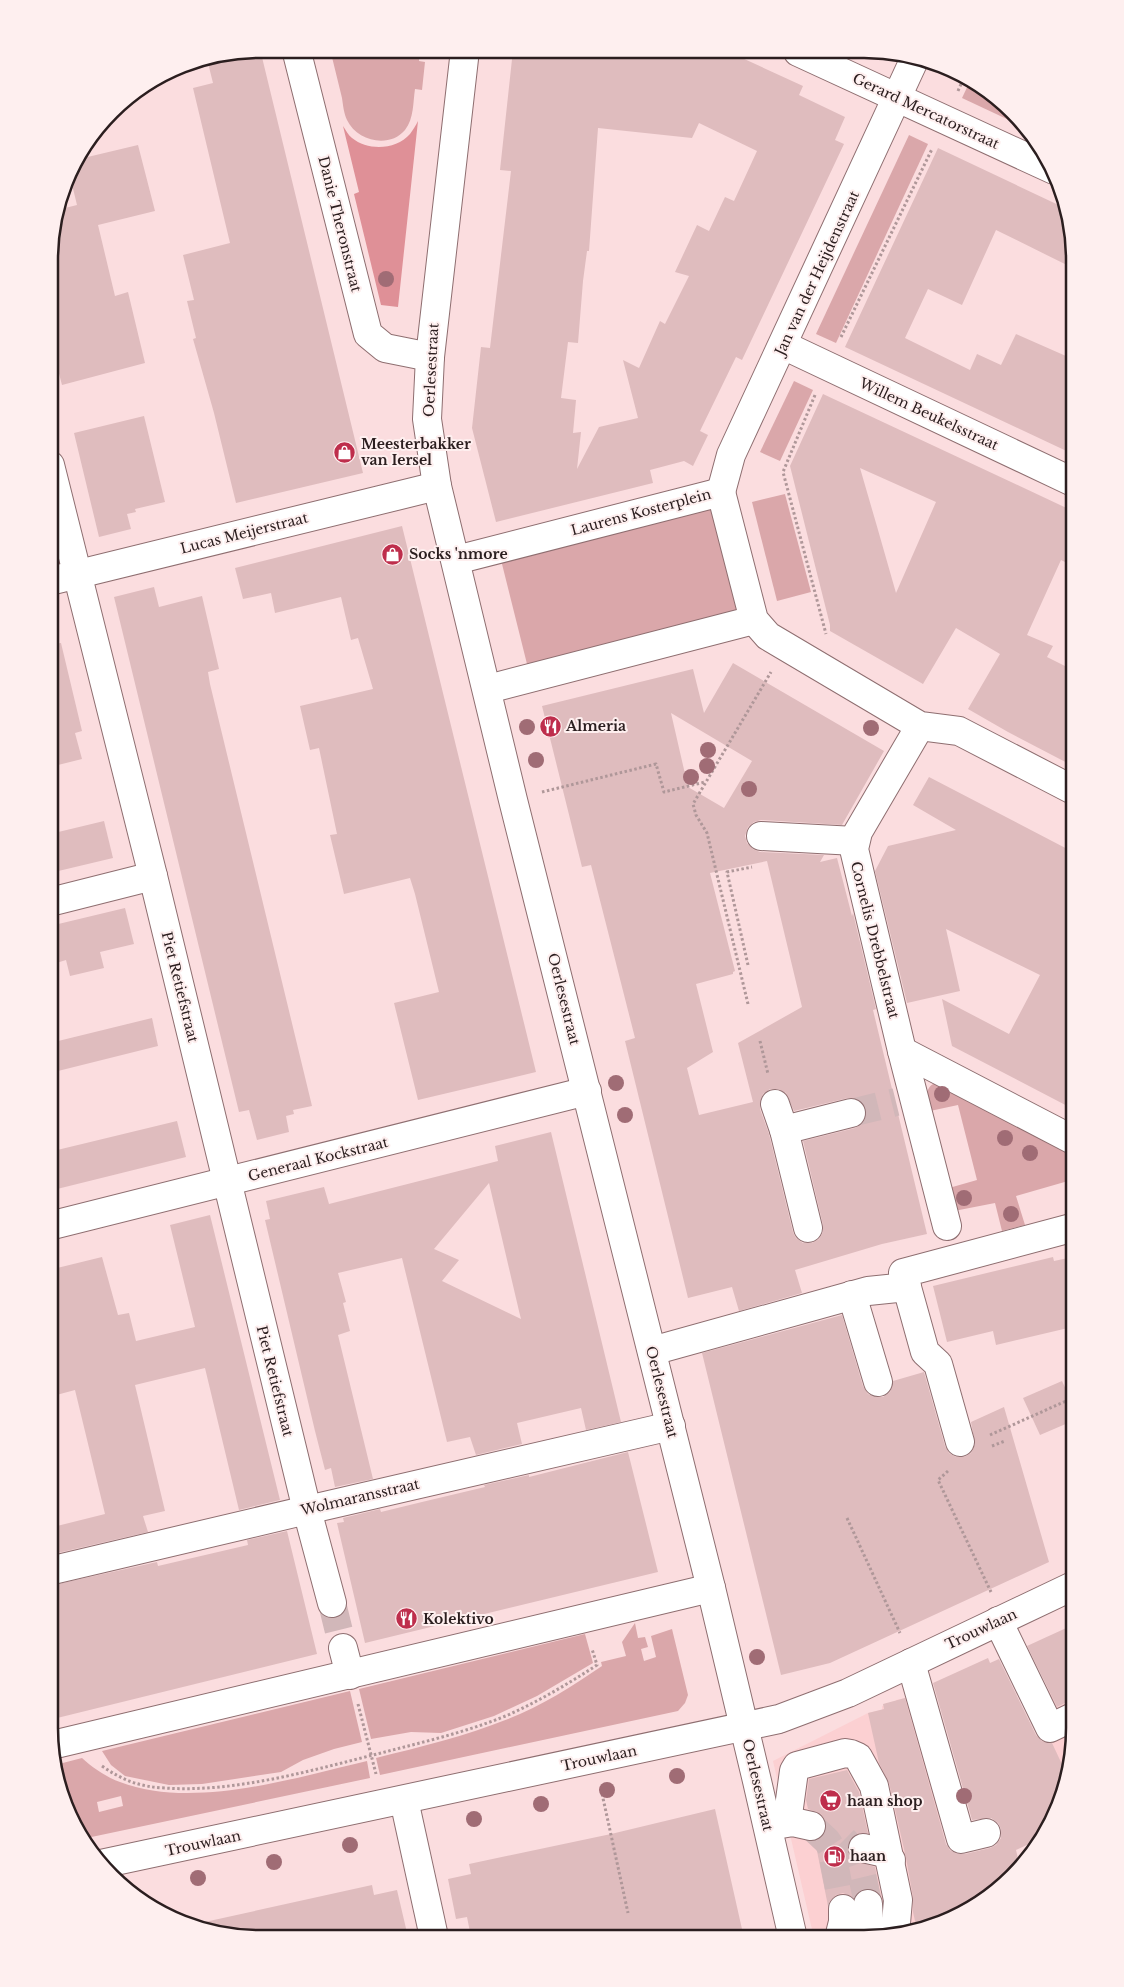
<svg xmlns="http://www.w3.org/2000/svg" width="1124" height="1987" viewBox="0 0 1124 1987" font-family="'Libre Baskerville',serif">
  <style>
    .built { fill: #fcd0d2 }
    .green { fill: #daa7aa; fill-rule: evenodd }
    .forest { fill: #df9097 }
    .building { fill: #dfbcbe; fill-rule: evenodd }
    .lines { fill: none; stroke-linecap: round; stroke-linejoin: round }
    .minor-tunnel { stroke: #d1b7b9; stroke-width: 28; stroke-dasharray: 28 14; stroke-linecap: butt }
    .minor-casing { stroke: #8e6e70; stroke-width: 30 }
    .path { stroke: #af9799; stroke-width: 3; stroke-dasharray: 2.5 2.5; stroke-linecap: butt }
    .minor { stroke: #fff; stroke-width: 28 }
    .tree { fill: #a06c75 }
    .labels { text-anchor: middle; stroke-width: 4; stroke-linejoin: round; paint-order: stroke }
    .street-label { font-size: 14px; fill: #2b1e1f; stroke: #feefef }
    .poi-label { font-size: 14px; font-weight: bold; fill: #2b1e1f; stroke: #feefef; text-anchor: start }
    .rim { fill: none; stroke: #2b1e1f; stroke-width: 2.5 }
  </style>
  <rect width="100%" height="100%" fill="#fbdddf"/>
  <!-- built -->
  <g class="built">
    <polygon points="1050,1689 1058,1706 1075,1698 1075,1742 1064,1788 1025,1701"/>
    <polygon points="910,1697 934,1792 948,1856 933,1927 865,1938 814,1938 773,1761 868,1713 882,1710 882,1706 896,1703 896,1700"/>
  </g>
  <!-- green -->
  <g class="green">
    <path d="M330,49L420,50L419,61L425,62L422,90L415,89C413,102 414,119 405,130C389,149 357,141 347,120C344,114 343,105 342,98C338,82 334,65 330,49Z"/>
    <polygon points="971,79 1003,101 1028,129 962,98"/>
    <polygon points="909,135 928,144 836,343 816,334"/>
    <polygon points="794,381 813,390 780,461 760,452"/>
    <polygon points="785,494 811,592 777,601 752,502"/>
    <polygon points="714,505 742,614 528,668 501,560"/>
    <path d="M938,1082L1075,1150V1179L1016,1196L1025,1225L1002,1231L995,1203L954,1211L949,1188L977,1180L958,1105L930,1111C927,1099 923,1086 938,1082Z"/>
    <path d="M635,1623L638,1638L645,1637L648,1647L641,1649L644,1661L656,1657L651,1636L672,1629L688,1695L685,1703L678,1711L380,1775L376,1758C420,1747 466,1736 508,1719C542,1706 572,1686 602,1666L601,1662L626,1656L622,1642Z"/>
    <polygon points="585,1634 593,1663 537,1696 494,1716 441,1733 411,1732 371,1739 359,1689"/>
    <polygon points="350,1691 362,1742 334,1749 303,1760 281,1772 202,1784 169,1785 125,1776 111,1765 102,1751"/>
    <path d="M82,1758C93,1768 106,1777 120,1782C193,1810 294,1778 367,1761L370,1778L82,1839L65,1806L55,1765ZM121,1796L123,1806L99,1812L97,1802Z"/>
  </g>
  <!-- forest -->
  <path class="forest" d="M418,121L398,307L381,305L354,194L359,192L343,126C346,130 348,135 352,138C368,151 396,150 410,134C413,130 416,125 418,121Z"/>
  <!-- building -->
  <g class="building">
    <polygon points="260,49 363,473 236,503 214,413 193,339 196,338 187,301 194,300 183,255 230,243 193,88 213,83 207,59"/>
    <path d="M513,50L729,52L803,86L799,95L845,117L835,140L844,144L742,360L736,357L700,431L708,435L693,466L684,461L650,470L653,483L496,522L472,428L481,347L490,348L511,171L500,170ZM699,123L757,151L734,201L725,197L709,231L697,225L675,272L689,276L665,324L660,321L639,368L623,360L638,418L599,427L577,469L581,432L573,433L576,400L561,398L568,342L578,343L583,281L587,251H589L598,128L692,138Z"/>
    <polygon points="138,145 155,211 98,225 115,296 128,292 145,363 62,385 50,339 51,232 57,210 77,205 69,172 71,166 75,160"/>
    <polygon points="938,148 1067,209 1075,269 996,230 962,305 928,289 905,338 970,370 977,354 1001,365 1016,334 1075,360 1075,455 845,347"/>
    <path d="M823,394L1075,512V567L1061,560L1027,635L1053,646L1047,657L1075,671V767L1008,732L968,709L1000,654L956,628L923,684L830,631V625L790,466ZM860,468L936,502L896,593L876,523Z"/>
    <polygon points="144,416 165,502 135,509 136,512 127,514 131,529 99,537 74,433"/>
    <polygon points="402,526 536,1072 418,1100 394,1003 439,992 415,894 410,878 344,894 330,835 337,834 319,748 310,750 300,706 373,689 358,638 351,640 341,597 275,613 271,593 243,599 235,568"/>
    <polygon points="154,587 159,607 202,596 219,669 208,672 210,684 312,1106 293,1110 294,1114 286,1116 289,1132 257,1140 249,1110 239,1112 114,597"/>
    <polygon points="61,643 82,731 75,733 82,759 50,767 50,644"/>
    <path d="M733,663L884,751L842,825L761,820L754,822L748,827L745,836L747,843L753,849L760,852L824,855L820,862L837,858L852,916L853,913L876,1009L873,1010L927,1234L882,1244L795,1270L802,1293L739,1311L732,1287L688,1298L625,1041L635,1038L591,865L582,867L542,706L693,669L704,713ZM671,713L752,761L724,808L688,787ZM767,861L802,1007L738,1043L753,1102L699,1115L687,1068L713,1052L696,984L733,974V972L735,971L710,873ZM770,1089H778L786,1093L794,1111L848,1098H856L862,1102L866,1109V1118L862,1124L855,1128L803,1141L823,1225V1232L819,1239L812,1243H803L796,1238L793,1232L769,1134L760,1109V1102L763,1094Z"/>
    <polygon points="929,777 1075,853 1075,1110 952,1046 942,999 1009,1034 1040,975 946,929 960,991 907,1003 875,871 888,846 956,830 913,805"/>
    <polygon points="104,821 113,858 50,873 50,834"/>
    <polygon points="125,908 134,944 100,952 104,968 70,976 66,960 50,965 50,926"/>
    <polygon points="152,1018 158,1046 50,1073 50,1043"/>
    <polygon points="177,1121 186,1157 49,1191 49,1152"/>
    <path d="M551,1132L621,1422L586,1430L581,1408L517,1423L522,1444L476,1455L470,1437L447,1442L402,1258L338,1273L346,1302L343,1303L350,1331L338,1335L373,1479L335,1487L331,1468L325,1470L315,1431L265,1220L270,1219L266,1201L324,1187L329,1204L498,1161L495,1146ZM489,1183L519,1311L521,1319L442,1281L459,1260L434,1249Z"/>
    <polygon points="210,1215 280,1500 239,1510 205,1368 135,1385 165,1511 143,1516 148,1532 49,1555 49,1528 105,1514 75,1390 49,1397 49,1270 102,1257 118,1315 129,1313 136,1341 195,1327 170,1225"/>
    <polygon points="1053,1257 1054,1261 1068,1258 1075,1289 1075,1322 1068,1324 1068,1328 996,1345 993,1331 947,1342 933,1286"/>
    <polygon points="842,1315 863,1386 868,1394 875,1397 883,1397 890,1392 893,1381 924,1372 945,1446 949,1453 956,1457 964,1457 971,1453 975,1445 971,1422 1004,1407 1049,1562 830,1663 781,1675 702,1353"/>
    <polygon points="1062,1381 1075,1409 1075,1420 1040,1435 1023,1398"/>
    <polygon points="628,1452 658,1572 365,1643 337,1523 344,1522 343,1518 380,1509 381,1512 422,1502 485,1487 484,1485 529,1475 529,1477"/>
    <polygon points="287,1531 317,1654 49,1720 49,1586 157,1562 158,1566 248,1545 247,1540"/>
    <polygon points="1075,1624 1075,1698 1057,1707 1027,1646"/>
    <polygon points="988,1658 990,1663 999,1659 1036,1735 1042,1741 1052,1743 1067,1775 1059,1808 1042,1838 1016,1850 1020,1867 1014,1873 1000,1876 1001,1884 982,1903 933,1927 917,1930 913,1912 913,1897 906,1858 889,1783 879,1763 868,1713 884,1709 883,1704 905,1698 946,1844 950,1850 957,1854 965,1854 990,1848 996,1845 1001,1838 1001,1829 998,1823 991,1818 972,1820 933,1683"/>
    <polygon points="847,1770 859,1792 868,1833 859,1833 852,1837 848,1844 848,1852 853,1860 875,1867 881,1896 875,1890 867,1888 859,1891 854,1898 843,1893 836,1895 830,1901 828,1906 815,1841 823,1836 826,1829 826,1822 821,1814 808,1809 806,1800 809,1779"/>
    <polygon points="715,1809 744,1938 471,1937 467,1917 456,1919 448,1879 471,1874 469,1864 611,1834"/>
    <polygon points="372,1885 374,1895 397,1890 408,1937 232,1936 191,1925"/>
  </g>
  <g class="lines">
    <!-- minor-tunnel -->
    <g class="minor-tunnel">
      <polyline points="851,1113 896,1102"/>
      <polyline points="332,1603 343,1648"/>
      <polyline points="811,1826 827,1841 831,1847 843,1909"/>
      <path d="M844,1840C861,1857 863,1882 868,1904"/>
    </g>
    <defs>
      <g id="minor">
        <polyline points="296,49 368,334 385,348 430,357"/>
        <polyline points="465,50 430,357 427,419 437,486 513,800 711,1588 757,1781 793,1938"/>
        <polyline points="798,52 1054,170"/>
        <polyline points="783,345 1075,483"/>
        <polyline points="50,465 153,876 307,1510 332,1603"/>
        <polyline points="721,492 754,620 768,636 920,726 959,731 1075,791"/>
        <polyline points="721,492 731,455 916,56"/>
        <polyline points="456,560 721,492"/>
        <polyline points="50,581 437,486"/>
        <polyline points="488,689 754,620"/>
        <polyline points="920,726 858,832 854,849 902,1051 947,1226"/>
        <polyline points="761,836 855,841"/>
        <polyline points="50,902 153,876"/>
        <polyline points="902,1051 1075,1141"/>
        <polyline points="775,1104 784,1130 808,1228"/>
        <polyline points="784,1130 851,1113"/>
        <polyline points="49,1226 587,1091"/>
        <polyline points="852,1295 878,1382"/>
        <polyline points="652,1351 868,1291 907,1287"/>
        <polyline points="960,1442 938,1364 925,1352 903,1273 1075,1227"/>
        <polyline points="49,1571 307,1510 671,1426"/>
        <polyline points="998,1621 1050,1728 1075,1716"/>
        <polyline points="343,1648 350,1675"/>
        <polyline points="911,1663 961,1839 986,1833"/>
        <polyline points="52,1745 711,1588"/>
        <polyline points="404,1800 434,1937"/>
        <polyline points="787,1822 794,1771 797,1766 845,1753 851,1754 858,1757 874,1786 898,1900 896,1923 885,1935"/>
        <polyline points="769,1826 793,1822 811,1826"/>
        <polyline points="863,1848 885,1853 891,1860"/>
        <polyline points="101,1864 779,1719 848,1693 1075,1585"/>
        <polyline points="839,1938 843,1922 843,1909"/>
        <polyline points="864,1938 869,1920 868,1904"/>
      </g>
    </defs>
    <!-- minor casing -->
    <use href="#minor" class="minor-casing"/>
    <!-- path -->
    <g class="path">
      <polyline points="958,91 965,75"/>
      <polyline points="841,337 932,149"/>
      <polyline points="815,395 783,472 826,634"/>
      <polyline points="542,792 656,764 664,792 705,782"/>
      <polyline points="748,965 727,872 752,867"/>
      <polyline points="748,1004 707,833 696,815 693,804 771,672"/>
      <polyline points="760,1041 768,1074"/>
      <polyline points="990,1435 1075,1397"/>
      <polyline points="992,1446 1005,1441"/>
      <polyline points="948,1471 938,1480 991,1592"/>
      <polyline points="847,1518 900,1633"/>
      <polyline points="358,1704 376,1774"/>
      <path d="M102,1766C122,1780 140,1787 165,1788C235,1793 313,1770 381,1753C423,1742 467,1732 508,1715C539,1701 568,1684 597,1665L592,1649"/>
      <polyline points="601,1789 628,1913"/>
      <polyline points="1002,1883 1004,1882"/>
    </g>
    <!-- minor -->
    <use href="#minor" class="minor"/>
  </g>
  <!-- trees -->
  <g class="tree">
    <circle cx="386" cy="279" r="8"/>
    <circle cx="527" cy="727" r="8"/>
    <circle cx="871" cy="728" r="8"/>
    <circle cx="708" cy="750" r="8"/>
    <circle cx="536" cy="760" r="8"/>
    <circle cx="707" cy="766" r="8"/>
    <circle cx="691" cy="777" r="8"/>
    <circle cx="749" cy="789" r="8"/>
    <circle cx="616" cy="1083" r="8"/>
    <circle cx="942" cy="1094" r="8"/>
    <circle cx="625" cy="1115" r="8"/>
    <circle cx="1005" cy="1138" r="8"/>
    <circle cx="1030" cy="1153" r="8"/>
    <circle cx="964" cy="1198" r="8"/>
    <circle cx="1011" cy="1214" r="8"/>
    <circle cx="757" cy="1657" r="8"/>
    <circle cx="677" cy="1776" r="8"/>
    <circle cx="607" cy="1790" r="8"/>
    <circle cx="964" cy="1796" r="8"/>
    <circle cx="541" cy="1804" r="8"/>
    <circle cx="474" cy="1819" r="8"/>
    <circle cx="350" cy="1845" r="8"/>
    <circle cx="274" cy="1862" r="8"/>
    <circle cx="198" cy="1878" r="8"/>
  </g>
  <!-- icons -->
  <defs>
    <symbol id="shop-disc" viewBox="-11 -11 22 22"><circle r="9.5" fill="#be2e4c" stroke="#feefef"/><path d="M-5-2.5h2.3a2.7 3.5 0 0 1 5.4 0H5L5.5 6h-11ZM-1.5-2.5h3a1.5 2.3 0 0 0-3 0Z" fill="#fff"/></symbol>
    <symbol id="restaurant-disc" viewBox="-11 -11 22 22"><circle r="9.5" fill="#be2e4c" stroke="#feefef"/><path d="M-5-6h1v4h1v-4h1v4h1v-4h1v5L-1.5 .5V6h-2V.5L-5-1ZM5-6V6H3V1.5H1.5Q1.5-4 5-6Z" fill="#fff"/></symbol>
    <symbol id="supermarket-disc" viewBox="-11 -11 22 22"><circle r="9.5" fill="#be2e4c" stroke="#feefef"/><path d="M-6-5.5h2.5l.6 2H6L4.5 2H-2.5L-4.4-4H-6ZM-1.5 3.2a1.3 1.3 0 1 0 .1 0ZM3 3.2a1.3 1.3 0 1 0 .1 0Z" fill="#fff"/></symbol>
    <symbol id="fuel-disc" viewBox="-11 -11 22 22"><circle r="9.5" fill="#be2e4c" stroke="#feefef"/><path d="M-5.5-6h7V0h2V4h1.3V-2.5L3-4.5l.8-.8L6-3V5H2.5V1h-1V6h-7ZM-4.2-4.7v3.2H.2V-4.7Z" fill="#fff"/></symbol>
  </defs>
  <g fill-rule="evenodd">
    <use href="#shop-disc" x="332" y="440" width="25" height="25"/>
    <use href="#shop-disc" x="380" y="542" width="25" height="25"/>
    <use href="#restaurant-disc" x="538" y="714" width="25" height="25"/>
    <use href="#restaurant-disc" x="394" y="1606" width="25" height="25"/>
    <use href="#supermarket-disc" x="818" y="1788" width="25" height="25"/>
    <use href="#fuel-disc" x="822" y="1844" width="25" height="25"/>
  </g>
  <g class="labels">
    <!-- street labels -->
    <g class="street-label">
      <text transform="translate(926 111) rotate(25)" y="5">Gerard Mercatorstraat</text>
      <text transform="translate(340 224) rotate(76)" y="5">Danie Theronstraat</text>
      <text transform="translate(817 273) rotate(-65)" y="5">Jan van der Heijdenstraat</text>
      <text transform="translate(431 370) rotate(-87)" y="5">Oerlesestraat</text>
      <text transform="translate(929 414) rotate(25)" y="5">Willem Beukelsstraat</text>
      <text transform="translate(641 512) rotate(-15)" y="5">Laurens Kosterplein</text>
      <text transform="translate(244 533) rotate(-14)" y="5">Lucas Meijerstraat</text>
      <text transform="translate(875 940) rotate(76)" y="5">Cornelis Drebbelstraat</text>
      <text transform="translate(180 987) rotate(76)" y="5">Piet Retiefstraat</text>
      <text transform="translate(564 999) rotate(76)" y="5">Oerlesestraat</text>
      <text transform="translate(318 1159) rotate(-14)" y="5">Generaal Kockstraat</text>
      <text transform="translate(275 1381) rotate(76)" y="5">Piet Retiefstraat</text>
      <text transform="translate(662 1392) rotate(76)" y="5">Oerlesestraat</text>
      <text transform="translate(360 1497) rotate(-13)" y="5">Wolmaransstraat</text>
      <text transform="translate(981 1629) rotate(-25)" y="5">Trouwlaan</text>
      <text transform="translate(599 1758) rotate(-12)" y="5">Trouwlaan</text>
      <text transform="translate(758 1785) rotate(77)" y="5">Oerlesestraat</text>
      <text transform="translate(203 1843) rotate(-12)" y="5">Trouwlaan</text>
    </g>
    <!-- poi labels -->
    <g class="poi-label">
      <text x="361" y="449">Meesterbakker<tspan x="361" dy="16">van Iersel</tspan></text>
      <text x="409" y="559">Socks 'nmore</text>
      <text x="566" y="731">Almeria</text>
      <text x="423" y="1624">Kolektivo</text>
      <text x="847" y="1806">haan shop</text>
      <text x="850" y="1861">haan</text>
    </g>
  </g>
  <!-- crop -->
  <path d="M0 0H1124V1987H0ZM260 58H864A202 202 0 0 1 1066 260V1728A202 202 0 0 1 864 1930H260A202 202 0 0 1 58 1728V260A202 202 0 0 1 260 58Z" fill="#feefef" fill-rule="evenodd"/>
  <path class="rim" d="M260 58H864A202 202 0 0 1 1066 260V1728A202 202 0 0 1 864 1930H260A202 202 0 0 1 58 1728V260A202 202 0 0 1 260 58Z"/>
</svg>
